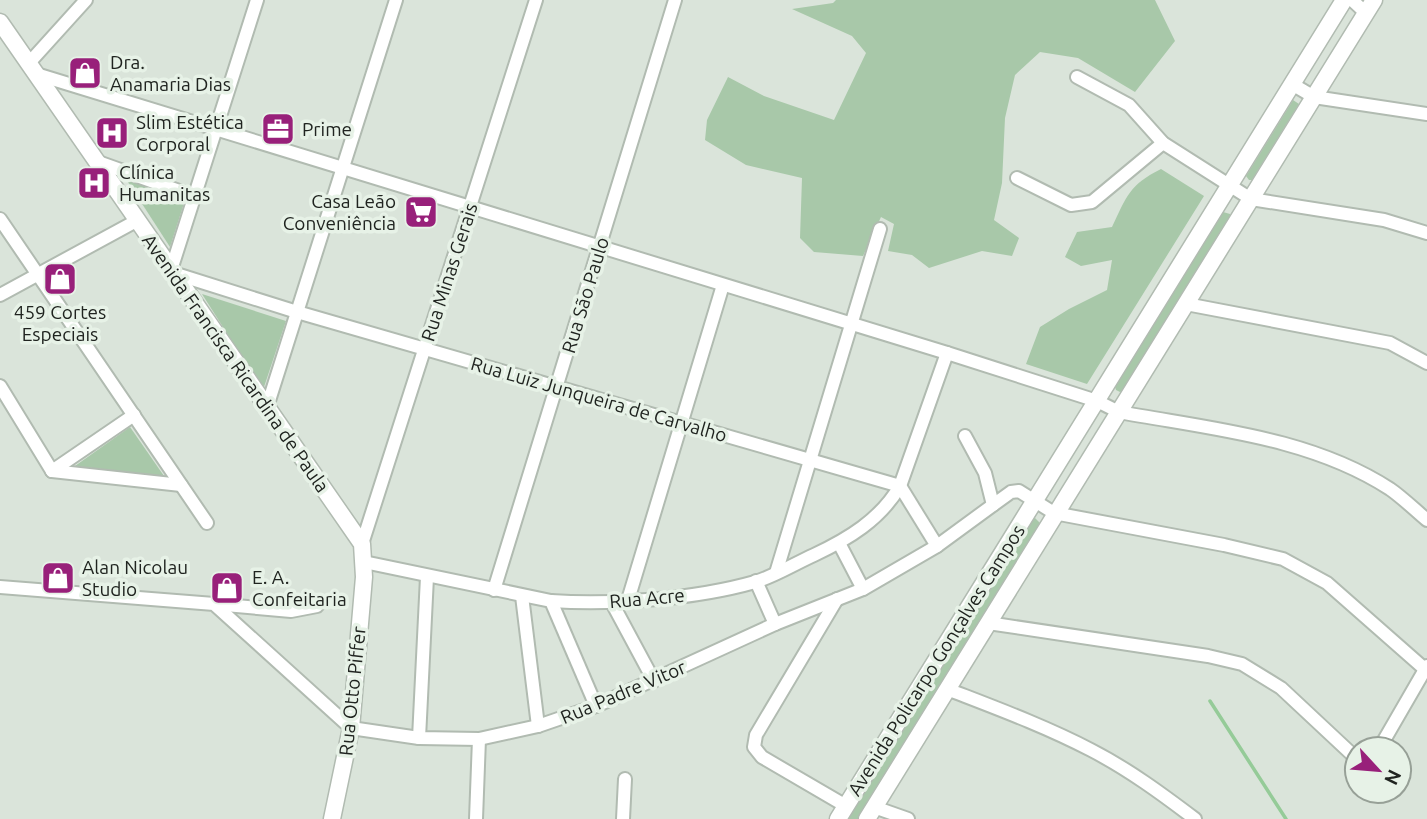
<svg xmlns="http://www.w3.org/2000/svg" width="1427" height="819" viewBox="0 0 1427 819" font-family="Ubuntu,sans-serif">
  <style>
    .green { fill: #a8c8a9 }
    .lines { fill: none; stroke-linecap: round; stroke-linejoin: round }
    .stream { stroke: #95cb98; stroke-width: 3.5 }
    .minor-casing { stroke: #b1bbb1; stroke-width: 16 }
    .tertiary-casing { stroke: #b1bbb1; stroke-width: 19 }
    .minor { stroke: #fff; stroke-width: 12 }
    .tertiary { stroke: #fff; stroke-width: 16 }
    .labels { text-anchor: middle; stroke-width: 7; stroke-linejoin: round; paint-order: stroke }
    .poi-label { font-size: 19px; fill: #202420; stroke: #e7f2e7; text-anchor: start }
    .street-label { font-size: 19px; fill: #202420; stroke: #e7f2e7 }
  </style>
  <rect width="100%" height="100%" fill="#dae4da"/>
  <!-- green -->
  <g class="green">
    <polygon points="836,0 1155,0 1175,41 1135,92 1078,58 1040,52 1015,75 1005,118 1002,183 994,220 1019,238 1012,256 982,251 929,268 912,255 888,251 894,224 881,217 863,256 814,252 800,238 802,178 746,165 705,140 707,120 728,77 764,96 834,120 866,53 852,36 792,9 833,3"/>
    <polygon points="1293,100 1299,104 1252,180 1249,180 1246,176"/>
    <path d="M1161,169L1204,196L1087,384L1026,364L1040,327L1069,309L1107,290L1112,260L1081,266L1065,257L1077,232L1112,227C1127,196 1129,185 1161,169Z"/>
    <polygon points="126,179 185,200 170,247"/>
    <polygon points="1223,212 1230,214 1230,217 1124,390 1120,392 1116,390 1115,387"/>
    <polygon points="202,294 286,321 263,390"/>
    <polygon points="130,427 164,476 75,466"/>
    <polygon points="1035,518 1040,523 858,819 848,819 1032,519"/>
  </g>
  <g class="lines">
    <!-- stream -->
    <polyline class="stream" points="1210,701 1286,819"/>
    <defs>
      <g id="minor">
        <polyline points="1352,0 1366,13"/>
        <polyline points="29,63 86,0"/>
        <path d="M36,74L947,353L1097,401L1119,412C1210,429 1310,437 1390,489C1403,498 1415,510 1427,520"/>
        <polyline points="1077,77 1129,105 1163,143 1251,199 1384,220 1427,233"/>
        <polyline points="1292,84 1314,97 1427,114"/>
        <polyline points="98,162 196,197"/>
        <polyline points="1017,178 1071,205 1092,202 1163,143"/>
        <polyline points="0,219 207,523"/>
        <polyline points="171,270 257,0"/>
        <polyline points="173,273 297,312 900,486"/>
        <polyline points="0,295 138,220"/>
        <polyline points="1186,304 1390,343 1427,363"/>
        <polyline points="0,386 52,471"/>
        <polyline points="267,407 396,0"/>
        <polyline points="965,436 985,473 993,505"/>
        <polyline points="52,471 181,485"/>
        <polyline points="52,471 134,415"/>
        <polyline points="900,486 937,546"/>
        <polyline points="839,543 863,589"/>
        <polyline points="362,544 536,0"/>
        <path d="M364,562L551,601C614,605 695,599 755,582C775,576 794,564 814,555C848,539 880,520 900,486L947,353"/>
        <polyline points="776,573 880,229"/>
        <polyline points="756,581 775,624"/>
        <polyline points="0,587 214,604 351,728 419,738 479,739 538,726 596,706 775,624 863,589 937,546 993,505 1011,492 1019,491 1054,513 1224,545 1283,559 1327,583 1427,671"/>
        <polyline points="494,590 675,0"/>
        <polyline points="522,596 538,726"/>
        <polyline points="837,599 756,735 754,747 762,757 846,806"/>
        <polyline points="628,600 723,285"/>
        <polyline points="551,601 596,706"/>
        <polyline points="611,601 654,681"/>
        <polyline points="214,604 291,611 317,606"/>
        <polyline points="988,623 1208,656 1242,664 1281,688 1357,759"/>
        <path d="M947,689C996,708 1045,726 1091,750C1128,769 1162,794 1195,819"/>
        <polyline points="419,738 427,577"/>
        <polyline points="1379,749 1427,666"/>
        <polyline points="874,807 908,819"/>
        <polyline points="476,819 479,739"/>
        <polyline points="623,819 625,779"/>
      </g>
      <g id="tertiary">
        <polyline points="0,22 362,544 364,577 351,728 332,819"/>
        <polyline points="838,819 1344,0"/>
        <polyline points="867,819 1374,0"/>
      </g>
    </defs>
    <!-- minor casing -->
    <use href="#minor" class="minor-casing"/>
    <!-- tertiary casing -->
    <use href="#tertiary" class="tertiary-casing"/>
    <!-- minor -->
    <use href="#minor" class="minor"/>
    <!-- tertiary -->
    <use href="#tertiary" class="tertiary"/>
  </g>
  <!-- icons -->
  <defs>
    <symbol id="shop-square" viewBox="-11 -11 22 22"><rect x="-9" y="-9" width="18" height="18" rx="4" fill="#98207a" stroke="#e7f2e7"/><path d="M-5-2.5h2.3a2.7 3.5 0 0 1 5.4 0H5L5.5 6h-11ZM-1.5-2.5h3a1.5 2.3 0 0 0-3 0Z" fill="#fff"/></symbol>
    <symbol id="office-square" viewBox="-11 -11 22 22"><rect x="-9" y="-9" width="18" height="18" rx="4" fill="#98207a" stroke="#e7f2e7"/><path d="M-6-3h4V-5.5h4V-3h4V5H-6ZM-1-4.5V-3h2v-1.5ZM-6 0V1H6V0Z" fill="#fff"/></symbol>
    <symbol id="hospital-square" viewBox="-11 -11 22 22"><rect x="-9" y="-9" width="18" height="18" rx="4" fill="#98207a" stroke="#e7f2e7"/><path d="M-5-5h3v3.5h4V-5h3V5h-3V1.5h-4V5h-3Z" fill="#fff"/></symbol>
    <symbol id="supermarket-square" viewBox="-11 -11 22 22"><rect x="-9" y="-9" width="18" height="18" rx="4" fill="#98207a" stroke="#e7f2e7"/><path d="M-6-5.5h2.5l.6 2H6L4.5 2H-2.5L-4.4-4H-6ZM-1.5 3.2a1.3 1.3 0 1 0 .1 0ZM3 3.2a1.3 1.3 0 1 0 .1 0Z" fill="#fff"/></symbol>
  </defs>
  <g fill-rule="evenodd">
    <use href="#shop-square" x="66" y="54" width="38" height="38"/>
    <use href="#office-square" x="259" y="110" width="38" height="38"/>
    <use href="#hospital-square" x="93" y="114" width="38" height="38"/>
    <use href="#hospital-square" x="75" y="164" width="38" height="38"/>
    <use href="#supermarket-square" x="402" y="193" width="38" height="38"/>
    <use href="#shop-square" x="41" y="260" width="38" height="38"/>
    <use href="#shop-square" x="39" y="559" width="38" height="38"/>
    <use href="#shop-square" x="208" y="569" width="38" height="38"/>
  </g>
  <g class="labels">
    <!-- poi labels -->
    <g class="poi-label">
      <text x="110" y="69">Dra.<tspan x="110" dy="22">Anamaria Dias</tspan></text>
      <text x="136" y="129">Slim Estética<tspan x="136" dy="22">Corporal</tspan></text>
      <text x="302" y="136">Prime</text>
      <text x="119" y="179">Clínica<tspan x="119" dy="22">Humanitas</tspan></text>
      <text x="396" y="208" text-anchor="end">Casa Leão<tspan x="396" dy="22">Conveniência</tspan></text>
      <text x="60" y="319" text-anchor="middle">459 Cortes<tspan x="60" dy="22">Especiais</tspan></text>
      <text x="82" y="574">Alan Nicolau<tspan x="82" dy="22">Studio</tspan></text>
      <text x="252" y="584">E. A.<tspan x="252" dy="22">Confeitaria</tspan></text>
    </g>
    <!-- street labels -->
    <g class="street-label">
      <text transform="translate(449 272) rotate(-72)" y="7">Rua Minas Gerais</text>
      <text transform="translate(585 295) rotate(-73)" y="7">Rua São Paulo</text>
      <text transform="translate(236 363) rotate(55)" y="7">Avenida Francisca Ricardina de Paula</text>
      <text transform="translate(599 399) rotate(16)" y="7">Rua Luiz Junqueira de Carvalho</text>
      <text transform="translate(647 598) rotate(-5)" y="7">Rua Acre</text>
      <text transform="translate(936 660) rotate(-58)" y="7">Avenida Policarpo Gonçalves Campos</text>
      <text transform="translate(352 691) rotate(-84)" y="7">Rua Otto Piffer</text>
      <text transform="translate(623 692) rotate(-23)" y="7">Rua Padre Vitor</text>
    </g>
  </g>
  <!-- north arrow -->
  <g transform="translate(1378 770) rotate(116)"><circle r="33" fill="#e7f2e7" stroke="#97a097" stroke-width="2"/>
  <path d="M0-5L12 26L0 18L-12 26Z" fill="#98207a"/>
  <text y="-10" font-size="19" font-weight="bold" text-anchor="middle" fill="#202420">N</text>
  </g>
</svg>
